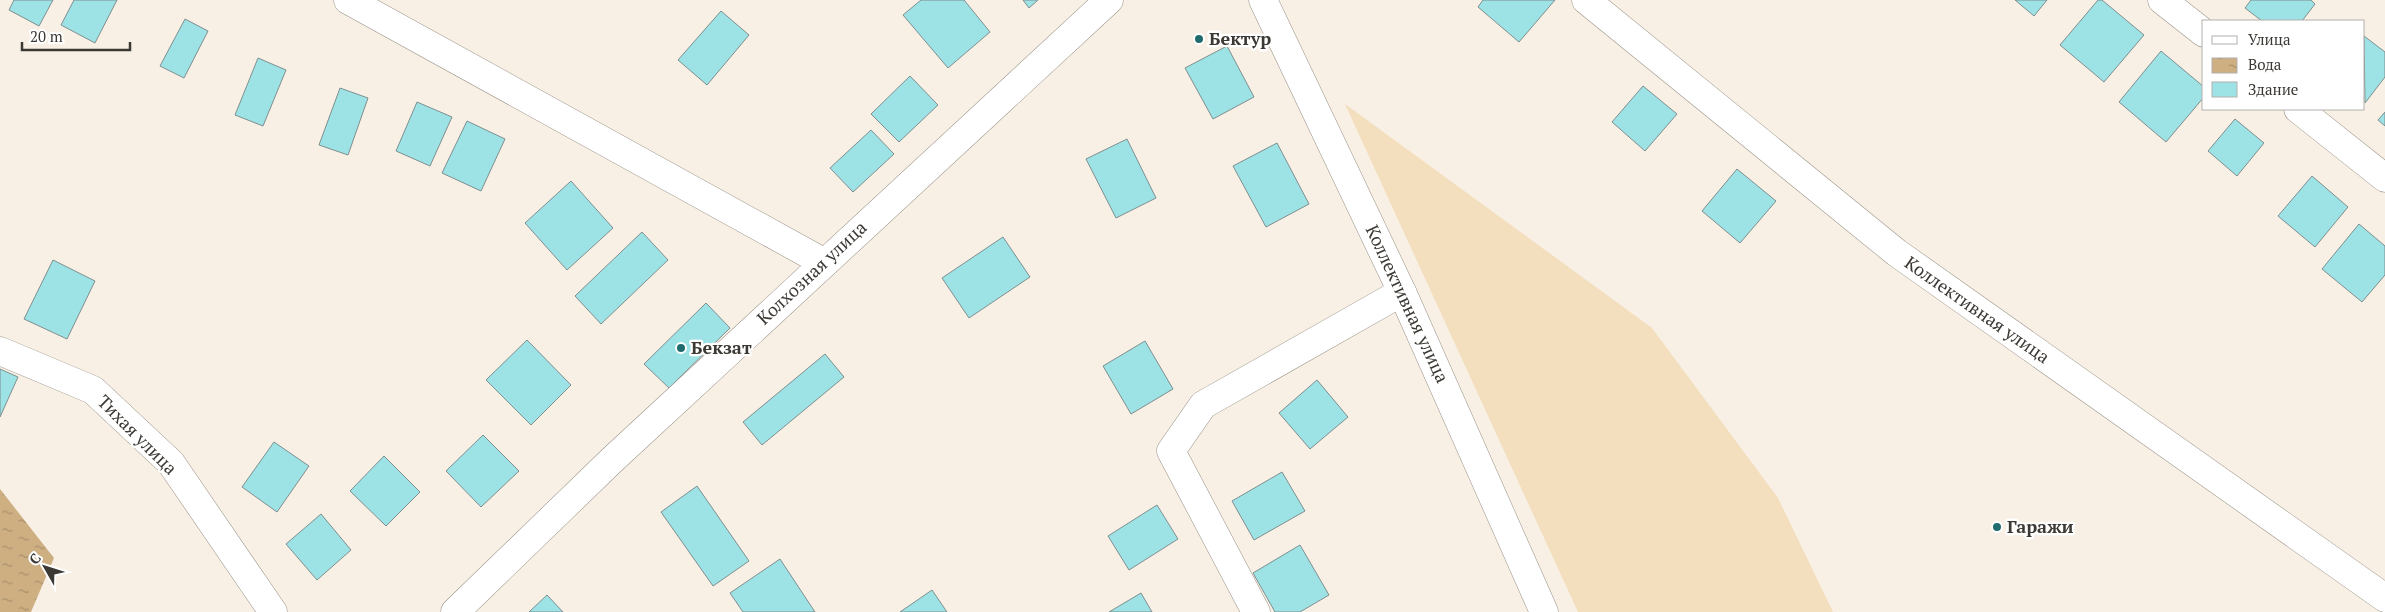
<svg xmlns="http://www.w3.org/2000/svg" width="2385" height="612" viewBox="0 0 2385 612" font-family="'PT Serif',serif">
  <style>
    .grass { fill: #f3debd }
    .water { fill: url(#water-ripples) }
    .building { fill: #9de3e6; stroke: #7f8e8f }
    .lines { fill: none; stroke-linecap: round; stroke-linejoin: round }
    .minor-casing { stroke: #999288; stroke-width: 29 }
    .minor { stroke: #fff; stroke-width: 28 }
    .poi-dot { fill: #1f6b6e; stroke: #fff; stroke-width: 2 }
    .labels { text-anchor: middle; stroke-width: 4.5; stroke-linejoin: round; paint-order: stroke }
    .poi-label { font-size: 18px; font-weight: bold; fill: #3c3934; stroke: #fff; text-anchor: start }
    .street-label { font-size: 18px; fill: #3c3934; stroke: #fff }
  </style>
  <defs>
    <pattern id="water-ripples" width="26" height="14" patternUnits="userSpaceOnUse" patternTransform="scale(1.25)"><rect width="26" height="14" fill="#cdaf82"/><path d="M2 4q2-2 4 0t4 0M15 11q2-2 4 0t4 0" fill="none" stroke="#a88f6b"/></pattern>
  </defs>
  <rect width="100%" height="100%" fill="#f8f0e5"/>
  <!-- grass -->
  <polygon class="grass" points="1345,104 1652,328 1778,498 1833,612 1578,612"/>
  <!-- water -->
  <polygon class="water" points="0,489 54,558 31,612 0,612"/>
  <!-- building -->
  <g class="building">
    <polygon points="14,0 53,0 39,26 9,10"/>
    <polygon points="74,0 117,0 95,43 61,25"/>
    <polygon points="921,0 964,0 990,32 948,68 903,15"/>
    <polygon points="1023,0 1038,0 1029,8"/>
    <polygon points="1483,0 1555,0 1519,42 1478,7"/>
    <polygon points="2015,0 2047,0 2034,16"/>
    <polygon points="2098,0 2102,0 2144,35 2104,82 2060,45"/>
    <polygon points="2251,0 2311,0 2315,4 2302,21 2262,21 2245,8"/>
    <polygon points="721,11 749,35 707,85 678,60"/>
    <polygon points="185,19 208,31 184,78 160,66"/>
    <polygon points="2364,36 2385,52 2385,77 2365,103"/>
    <polygon points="1227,46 1254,97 1213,119 1185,68"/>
    <polygon points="2161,51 2204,87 2204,97 2166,142 2119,102"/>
    <polygon points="258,58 286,70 263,126 235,115"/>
    <polygon points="910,76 938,105 899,142 871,114"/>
    <polygon points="1643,86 1677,114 1645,151 1612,122"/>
    <polygon points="340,88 368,98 348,155 319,145"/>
    <polygon points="417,102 452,117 430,166 396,151"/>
    <polygon points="2385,112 2385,126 2378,120"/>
    <polygon points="2235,119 2264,143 2237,176 2208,151"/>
    <polygon points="467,121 505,139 481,191 442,173"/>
    <polygon points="871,130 894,154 853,192 830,168"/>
    <polygon points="1127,139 1156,198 1116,218 1086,159"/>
    <polygon points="1277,143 1309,204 1266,227 1233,166"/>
    <polygon points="1737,169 1776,201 1740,243 1702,211"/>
    <polygon points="2312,176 2348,207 2315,247 2278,216"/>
    <polygon points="571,181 613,228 567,270 525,223"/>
    <polygon points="2359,224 2385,246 2385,275 2362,302 2322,269"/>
    <polygon points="642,232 668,260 601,324 575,296"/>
    <polygon points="1003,237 1030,277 969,318 942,278"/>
    <polygon points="53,260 95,281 67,339 24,319"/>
    <polygon points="706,303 730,328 669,388 644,364"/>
    <polygon points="527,340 571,385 531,425 486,380"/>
    <polygon points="1145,341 1173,389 1131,414 1103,366"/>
    <polygon points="825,354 844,377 762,445 743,422"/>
    <polygon points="0,369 18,377 0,417"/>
    <polygon points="1317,380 1348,417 1310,449 1279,413"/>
    <polygon points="483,435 519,471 481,507 446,471"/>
    <polygon points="274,442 309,466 277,512 242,487"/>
    <polygon points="384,456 420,492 386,526 350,491"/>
    <polygon points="1282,472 1305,511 1254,540 1232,501"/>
    <polygon points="697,486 749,561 713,586 661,512"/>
    <polygon points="1157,505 1178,539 1129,570 1108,536"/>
    <polygon points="321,514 351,550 317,580 286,544"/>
    <polygon points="1300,545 1329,595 1300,612 1275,612 1253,573"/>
    <polygon points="780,559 815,612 743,612 730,593"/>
    <polygon points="932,590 947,612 900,612"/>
    <polygon points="1141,593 1152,612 1109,612"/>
    <polygon points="547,595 563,612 529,612"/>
  </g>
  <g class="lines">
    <defs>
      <g id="minor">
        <polyline points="348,0 823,262"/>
        <polyline points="1263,0 1402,292 1544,612"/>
        <polyline points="1586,0 1897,253 2385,598"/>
        <polyline points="2162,0 2204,33"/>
        <polyline points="2298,109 2385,178"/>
        <polyline points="0,351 93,390 171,463 273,612"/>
        <polyline points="455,612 612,460 1109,0"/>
        <polyline points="1256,612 1171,451 1203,405 1402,292"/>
      </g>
    </defs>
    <!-- minor casing -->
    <use href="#minor" class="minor-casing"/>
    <!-- minor -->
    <use href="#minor" class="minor"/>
  </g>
  <!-- markers -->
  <g class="poi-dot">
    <circle cx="1199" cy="39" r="5"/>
    <circle cx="681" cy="348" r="5"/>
    <circle cx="1997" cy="527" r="5"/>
  </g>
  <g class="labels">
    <!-- poi labels -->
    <g class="poi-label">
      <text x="1209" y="45">Бектур</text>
      <text x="691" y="354">Бекзат</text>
      <text x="2007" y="533">Гаражи</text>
    </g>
    <!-- street labels -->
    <g class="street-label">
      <text transform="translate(812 273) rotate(-43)" y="6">Колхозная улица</text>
      <text transform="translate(1407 304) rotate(65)" y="6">Коллективная улица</text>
      <text transform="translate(1977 310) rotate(35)" y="6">Коллективная улица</text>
      <text transform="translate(137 435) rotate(45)" y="6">Тихая улица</text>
    </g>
  </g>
  <!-- legend -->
  <rect x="2202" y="20" width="162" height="90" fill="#ffffff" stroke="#b1b0ae"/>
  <rect x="2212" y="36" width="25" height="8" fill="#ffffff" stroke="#b1b0ae"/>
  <text x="2248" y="45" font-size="15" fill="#3c3934">Улица</text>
  <rect x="2212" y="58" width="25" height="15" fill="url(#water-ripples)" stroke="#b1b0ae"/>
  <text x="2248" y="70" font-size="15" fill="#3c3934">Вода</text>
  <rect x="2212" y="82" width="25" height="15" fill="#9de3e6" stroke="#b1b0ae"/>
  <text x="2248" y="95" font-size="15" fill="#3c3934">Здание</text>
  <!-- north arrow -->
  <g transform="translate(45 567) rotate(309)" stroke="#ffffff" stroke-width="4" paint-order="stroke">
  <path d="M0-4L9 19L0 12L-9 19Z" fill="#3c3934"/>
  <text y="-8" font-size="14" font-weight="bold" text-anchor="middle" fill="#3c3934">С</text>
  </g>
  <!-- scale -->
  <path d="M22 42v8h108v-8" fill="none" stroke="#3c3934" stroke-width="2.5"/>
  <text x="30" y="42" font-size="15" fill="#3c3934" stroke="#ffffff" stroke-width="4" paint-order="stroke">20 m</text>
</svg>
